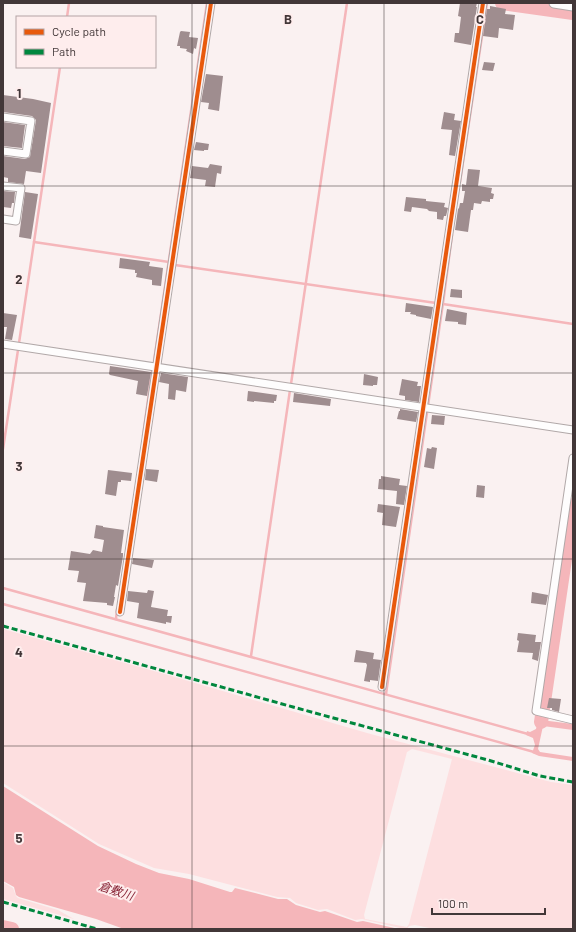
<svg xmlns="http://www.w3.org/2000/svg" width="576" height="932" viewBox="0 0 576 932" font-family="Barlow,'Noto Sans JP',sans-serif">
  <style>
    .green { fill: #fddfe0; fill-rule: evenodd }
    .water { fill: #f5b6ba }
    .lines { fill: none; stroke-linecap: round; stroke-linejoin: round }
    .stream { stroke: #f5b6ba; stroke-width: 2.5 }
    .river { stroke: #f5b6ba; stroke-width: 14 }
    .building { fill: #9f8d8f }
    .minor-casing { stroke: #b1a8a8; stroke-width: 9 }
    .tertiary-casing { stroke: #b1a8a8; stroke-width: 11 }
    .minor { stroke: #fefdfd; stroke-width: 7 }
    .tertiary { stroke: #fefdfd; stroke-width: 9 }
    .quiet { stroke: #00873e; stroke-width: 3; stroke-dasharray: 6 3; stroke-linecap: butt }
    .cycleway-casing { stroke: #feeded; stroke-width: 6 }
    .cycleway { stroke: #e8590c; stroke-width: 4 }
    .grid { fill: none; stroke: #423738; stroke-width: 1; stroke-opacity: 0.55 }
    .labels { text-anchor: middle; stroke-width: 4; stroke-linejoin: round; paint-order: stroke }
    .water-label { font-size: 12px; font-style: italic; fill: #892537; stroke: #feeded }
    .grid-label { font-size: 13px; text-anchor: middle; font-weight: bold; fill: #423738; stroke: #feeded; stroke-width: 4; stroke-linejoin: round; paint-order: stroke }
  </style>
  <rect width="100%" height="100%" fill="#faf1f1"/>
  <!-- green -->
  <g class="green">
    <path d="M3,629L161,673L367,733L551,782L573,785V929H434L415,925L409,926L407,929H404L362,919L355,920L327,909L318,910L296,903L290,898L277,897L189,874L154,868L99,844L3,783ZM412,749L452,759L409,924L407,927L365,919L364,915L407,752Z"/>
    <polygon points="3,882 13,888 16,896 18,898 58,910 74,919 3,899"/>
  </g>
  <!-- water -->
  <g class="water">
    <polygon points="538,719 549,721 573,724 573,730 543,726 538,749 540,752 573,757 573,761 539,756 532,753 535,745 533,738 526,735 527,731 530,732 536,729"/>
    <polygon points="3,786 98,846 136,864 159,873 189,879 230,892 232,892 235,888 278,899 287,899 296,905 320,912 325,911 357,922 363,921 399,929 124,929 96,919 19,897 16,895 14,887 3,881"/>
  </g>
  <g class="lines">
    <!-- stream -->
    <g class="stream">
      <polyline points="67,17 69,3"/>
      <polyline points="460,182 487,3"/>
      <polyline points="34,242 169,262"/>
      <polyline points="175,265 436,303"/>
      <polyline points="443,304 573,324"/>
      <polyline points="19,343 60,67"/>
      <polyline points="154,361 207,3"/>
      <polyline points="291,384 347,3"/>
      <polyline points="143,436 152,371"/>
      <polyline points="3,449 18,350"/>
      <polyline points="3,588 528,734"/>
      <polyline points="3,604 534,752"/>
      <polyline points="116,619 117,609"/>
      <polyline points="251,656 290,390"/>
      <polyline points="386,694 444,296 452,235"/>
    </g>
    <!-- river -->
    <g class="river">
      <polyline points="502,3 573,13"/>
      <polyline points="541,722 573,505"/>
      <polyline points="3,927 12,929"/>
    </g>
  </g>
  <!-- building -->
  <g class="building">
    <polygon points="460,3 477,3 476,7 477,7 471,45 454,42 455,33 459,33 461,17 458,16"/>
    <polygon points="490,6 506,9 505,14 515,15 513,30 499,28 498,38 483,36 487,9 490,9"/>
    <polygon points="181,31 190,32 189,37 198,38 196,49 194,48 193,54 186,51 187,49 180,48 180,46 177,46 180,32"/>
    <polygon points="484,62 495,63 493,71 482,70"/>
    <polygon points="206,74 223,76 219,111 208,109 209,103 201,102"/>
    <polygon points="3,95 33,99 51,103 41,173 26,171 24,184 8,182 8,178 3,177 3,156 25,159 30,157 36,120 32,116 3,112"/>
    <polygon points="444,112 455,114 454,120 461,121 455,156 449,155 452,130 441,129"/>
    <polygon points="3,122 25,125 22,148 3,146"/>
    <polygon points="196,142 209,144 208,150 204,150 204,151 194,150"/>
    <polygon points="210,164 222,166 221,174 217,173 215,187 205,186 206,180 190,178 192,166 208,168"/>
    <polygon points="468,169 480,170 478,186 492,188 491,193 494,194 493,199 490,199 490,202 482,201 481,204 474,203 473,210 471,210 468,232 455,230 458,209 459,208 460,203 463,203 465,191 462,191 462,184 466,185"/>
    <polygon points="3,191 15,192 14,203 12,203 11,208 3,207"/>
    <polygon points="25,192 38,194 31,239 19,237"/>
    <polygon points="406,197 426,199 426,201 445,203 444,207 448,208 446,216 444,216 443,220 437,219 437,212 429,211 427,209 412,207 411,212 404,211"/>
    <polygon points="120,258 150,262 149,266 163,268 161,286 152,285 152,280 136,277 137,273 135,273 135,270 119,268"/>
    <polygon points="451,289 462,290 462,298 450,297"/>
    <polygon points="406,303 433,307 431,319 416,316 416,315 410,314 411,312 405,312"/>
    <polygon points="447,309 467,313 466,325 458,324 458,322 445,321"/>
    <polygon points="3,313 17,315 12,340 5,339 7,327 3,327"/>
    <polygon points="110,366 151,372 147,396 136,394 138,381 110,375 109,374"/>
    <polygon points="161,373 188,377 186,392 176,390 175,400 168,399 169,384 159,382"/>
    <polygon points="364,374 378,377 377,385 373,385 373,386 363,385"/>
    <polygon points="402,379 418,382 417,386 421,386 419,402 405,400 405,396 399,395"/>
    <polygon points="248,391 277,395 276,401 274,401 274,403 254,401 254,402 247,401"/>
    <polygon points="294,393 331,399 330,406 293,402"/>
    <polygon points="400,409 418,412 416,422 397,419 399,411 400,411"/>
    <polygon points="432,415 445,416 444,425 431,424"/>
    <polygon points="432,447 437,448 434,469 424,467 427,448 431,449"/>
    <polygon points="146,469 159,470 157,482 145,480"/>
    <polygon points="108,470 132,473 131,481 121,480 121,482 118,482 116,496 105,494"/>
    <polygon points="381,476 400,479 399,485 407,486 404,505 396,504 397,491 378,489 379,479 381,479"/>
    <polygon points="477,485 485,486 484,498 476,497"/>
    <polygon points="378,504 400,507 396,527 382,525 383,513 377,512"/>
    <polygon points="96,525 103,526 103,527 124,530 121,553 123,553 123,556 118,586 116,585 114,597 115,597 113,606 107,605 107,603 83,601 86,583 77,582 79,571 68,570 71,551 90,554 93,550 102,552 104,540 94,538"/>
    <polygon points="133,558 154,560 152,568 132,564"/>
    <polygon points="148,590 154,591 151,607 168,610 167,616 172,616 171,623 166,622 166,624 137,618 139,603 127,601 128,591 147,593"/>
    <polygon points="532,592 548,595 546,605 531,603"/>
    <polygon points="518,633 536,635 535,642 541,642 538,661 532,659 533,653 517,652 519,641 517,640"/>
    <polygon points="356,650 374,653 373,659 381,660 378,681 370,680 370,682 364,681 367,665 366,663 354,662"/>
    <polygon points="549,698 561,699 559,712 552,710 552,708 547,708"/>
  </g>
  <g class="lines">
    <defs>
      <g id="minor">
        <polyline points="3,117 31,121 26,154 3,151"/>
        <polyline points="3,186 21,188 16,221 3,219"/>
        <polyline points="3,344 573,430"/>
        <polyline points="573,458 536,711 573,720"/>
        <polyline points="120,612 211,3"/>
        <polyline points="382,687 483,3"/>
      </g>
      <polyline id="tertiary" points="554,3 573,6"/>
    </defs>
    <!-- minor casing -->
    <use href="#minor" class="minor-casing"/>
    <!-- tertiary casing -->
    <use href="#tertiary" class="tertiary-casing"/>
    <!-- minor -->
    <use href="#minor" class="minor"/>
    <!-- tertiary -->
    <use href="#tertiary" class="tertiary"/>
    <!-- quiet -->
    <g class="quiet">
      <polyline points="3,626 293,707 488,760 540,776 573,782"/>
      <polyline points="3,902 97,929"/>
    </g>
    <defs>
      <g id="cycleway">
        <polyline points="120,612 211,3"/>
        <polyline points="382,687 483,3"/>
      </g>
    </defs>
    <!-- cycleway casing -->
    <use href="#cycleway" class="cycleway-casing"/>
    <!-- cycleway -->
    <use href="#cycleway" class="cycleway"/>
  </g>
  <!-- grid -->
  <path class="grid" d="M192,3V929M384,3V929M3,186H573M3,373H573M3,559H573M3,746H573"/>
  <g class="labels">
    <!-- water labels -->
    <g class="water-label">
      <text transform="translate(116 891) rotate(18)" y="4">倉敷川</text>
    </g>
  </g>
  <g class="grid-label">
    <text x="288" y="24">B</text>
    <text x="480" y="24">C</text>
    <text x="19" y="98">1</text>
    <text x="19" y="284">2</text>
    <text x="19" y="471">3</text>
    <text x="19" y="657">4</text>
    <text x="19" y="843">5</text>
  </g>
  <!-- border -->
  <rect width="576" height="932" fill="none" stroke="#423738" stroke-width="8"/>
  <!-- legend -->
  <rect x="16" y="16" width="140" height="52" fill="#feeded" stroke="#b3a4a5"/>
  <rect x="24" y="29" width="20" height="6" fill="#e8590c" stroke="#b3a4a5"/>
  <text x="52" y="36" font-size="12" fill="#423738">Cycle path</text>
  <rect x="24" y="49" width="20" height="6" fill="#00873e" stroke="#b3a4a5"/>
  <text x="52" y="56" font-size="12" fill="#423738">Path</text>
  <!-- scale -->
  <path d="M432 908v6h113v-6" fill="none" stroke="#423738" stroke-width="2"/>
  <text x="438" y="908" font-size="12" fill="#423738" stroke="#feeded" stroke-width="3" paint-order="stroke">100 m</text>
</svg>
